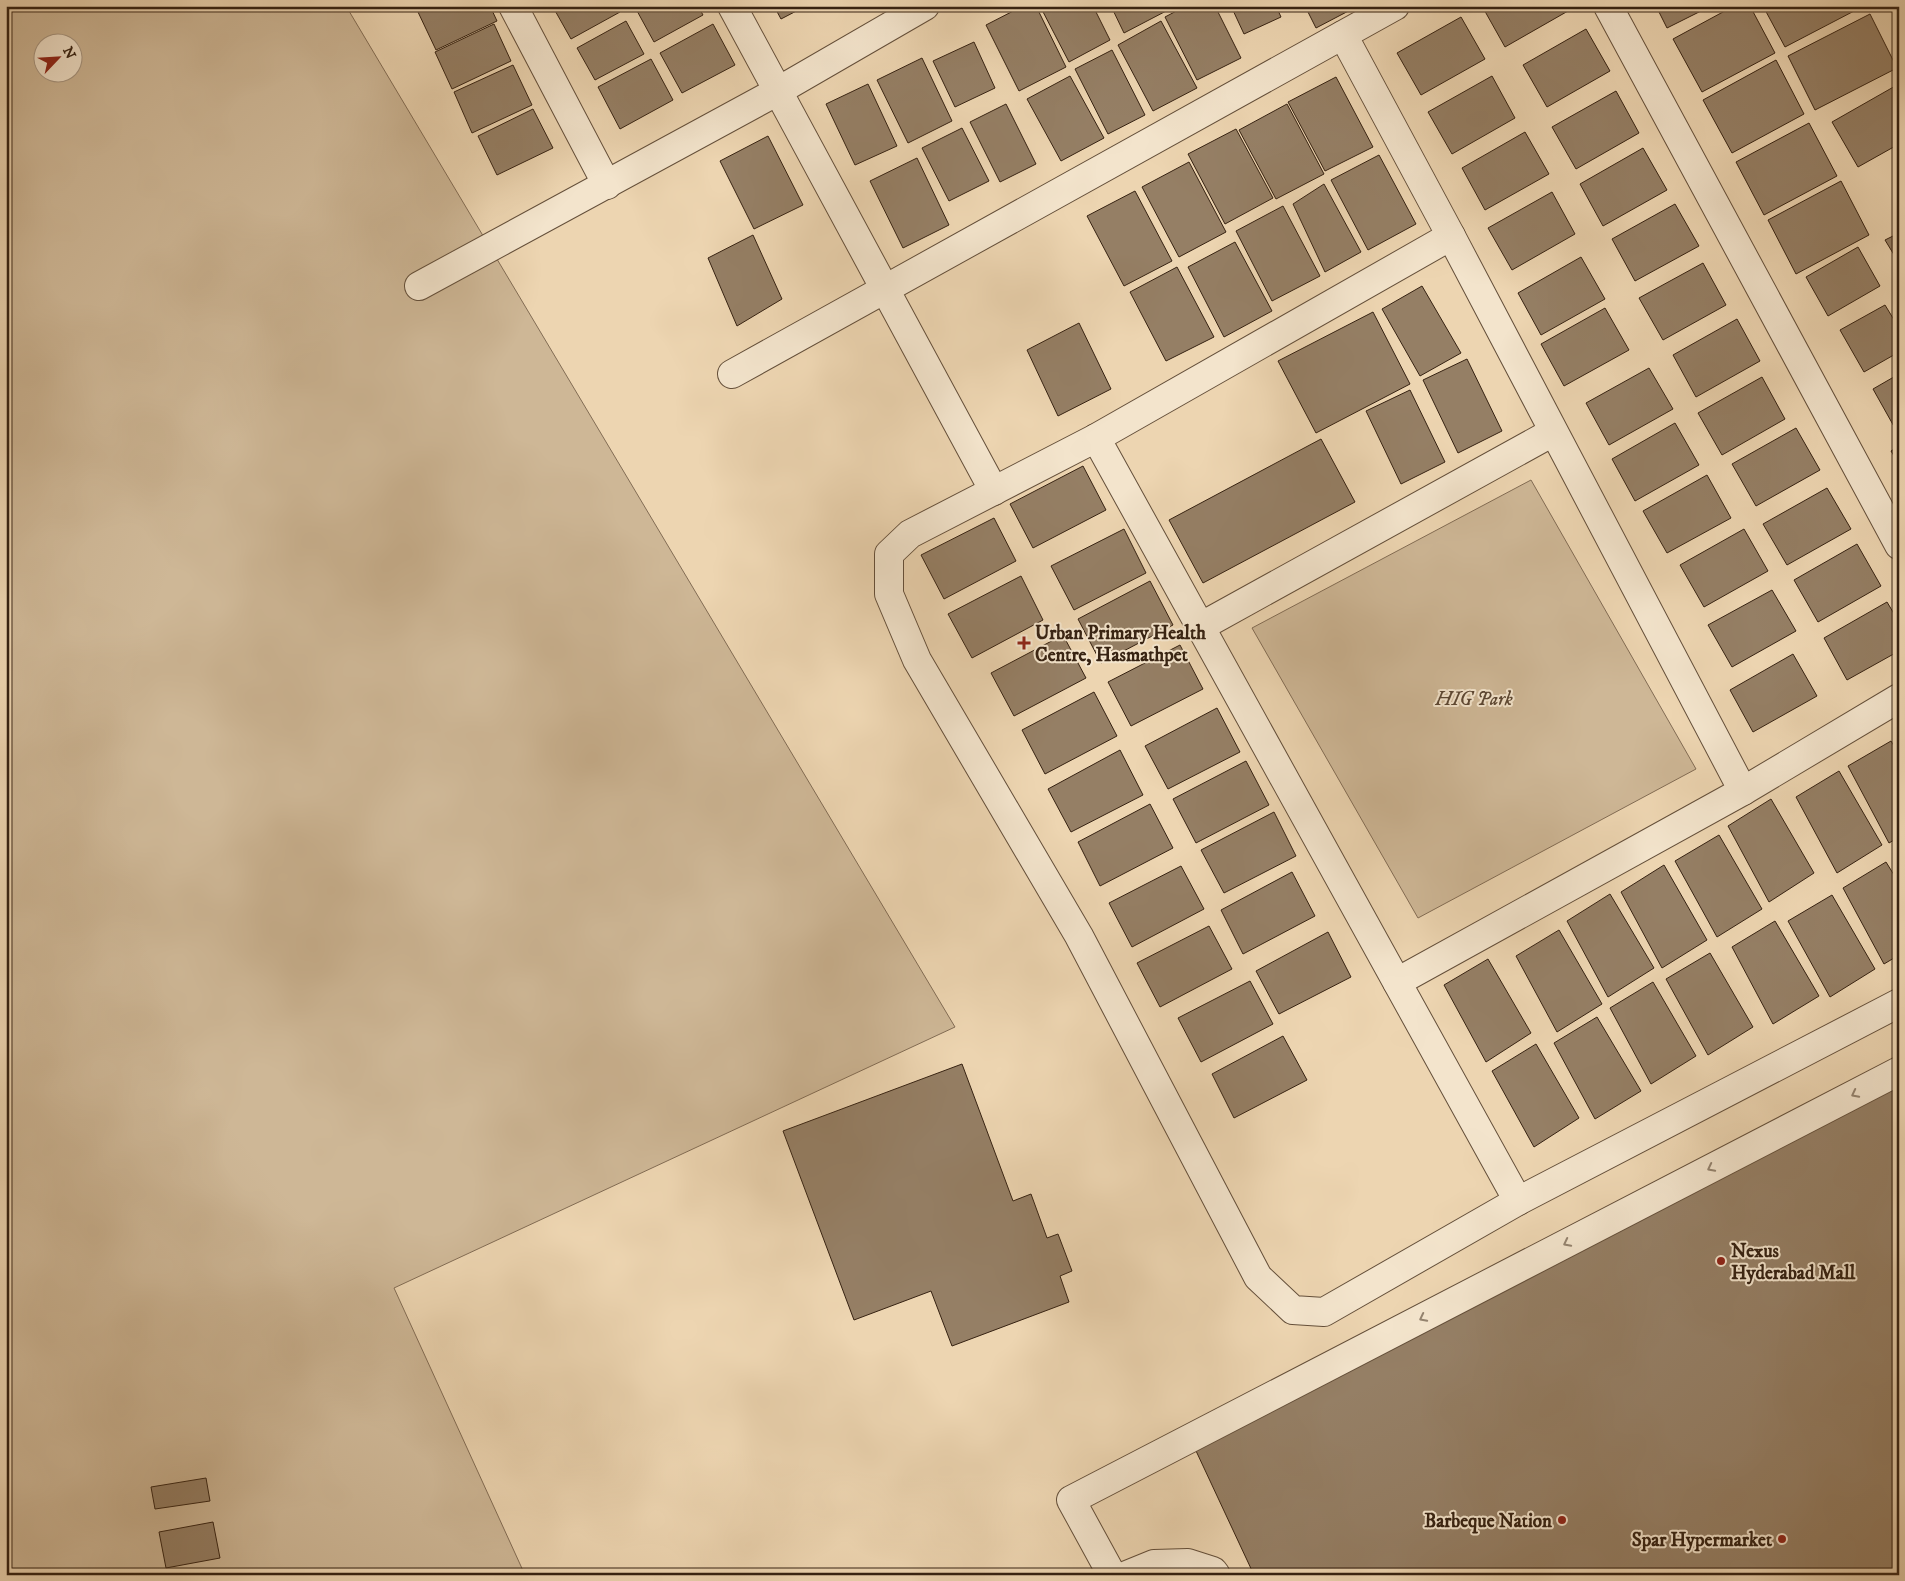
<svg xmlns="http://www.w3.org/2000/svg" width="1905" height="1581" viewBox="0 0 1905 1581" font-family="'IM FELL DW Pica',serif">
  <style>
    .green { fill: #ceb796; stroke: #826c54; fill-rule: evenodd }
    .building { fill: #957f65; stroke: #362212 }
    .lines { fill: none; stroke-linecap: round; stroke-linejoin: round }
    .minor-casing { stroke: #644f3a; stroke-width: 30 }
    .minor { stroke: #f3e4cc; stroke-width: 28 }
    .oneway { stroke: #94836f }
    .poi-dot { fill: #8f2418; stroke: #f3e4cc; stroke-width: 2 }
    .labels { text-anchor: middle; stroke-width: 4; stroke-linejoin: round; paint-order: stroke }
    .poi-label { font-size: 19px; font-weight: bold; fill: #362212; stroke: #f3e4cc; text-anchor: start }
    .park-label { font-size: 19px; font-style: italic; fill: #5c4733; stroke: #f3e4cc }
  </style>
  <rect width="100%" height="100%" fill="#edd5b1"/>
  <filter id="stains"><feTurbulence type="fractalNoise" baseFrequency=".004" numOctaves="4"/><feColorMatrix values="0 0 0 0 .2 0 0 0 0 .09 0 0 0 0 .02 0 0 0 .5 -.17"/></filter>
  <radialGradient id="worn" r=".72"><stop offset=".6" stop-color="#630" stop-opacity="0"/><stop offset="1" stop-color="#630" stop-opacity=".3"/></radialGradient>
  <!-- green -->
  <g class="green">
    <path d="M6,6H346L955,1027L394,1288L525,1575H6ZM42,42H72V72H42Z"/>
    <polygon points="1531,480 1696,769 1418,918 1252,628"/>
  </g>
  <!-- building -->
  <g class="building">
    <polygon points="431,6 490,6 497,21 436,50 418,12"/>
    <polygon points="617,6 620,12 571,39 553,7"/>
    <polygon points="641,6 698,6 703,15 654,42 636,9"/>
    <polygon points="774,6 806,6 781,19"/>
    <polygon points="1023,6 1036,6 1066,67 1019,91 986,25"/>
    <polygon points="1040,6 1093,6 1110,40 1069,62"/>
    <polygon points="1111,6 1169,6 1170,9 1124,33"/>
    <polygon points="1186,6 1215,6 1241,58 1197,80 1165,17"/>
    <polygon points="1231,6 1276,6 1281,17 1244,34"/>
    <polygon points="1305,6 1358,6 1316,28"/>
    <polygon points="1482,6 1566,6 1568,11 1505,47"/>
    <polygon points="1656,6 1711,6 1667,28"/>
    <polygon points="1734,6 1750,6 1775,53 1702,92 1673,39"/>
    <polygon points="1763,6 1854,6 1856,10 1785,47"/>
    <polygon points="1870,14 1897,68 1815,110 1788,56"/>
    <polygon points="1461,17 1485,59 1421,95 1397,53"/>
    <polygon points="626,21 644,54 595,80 577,48"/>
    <polygon points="1161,21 1197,88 1153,111 1118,45"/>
    <polygon points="494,24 511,61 452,89 435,52"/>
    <polygon points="713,24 735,65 682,93 660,53"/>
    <polygon points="1586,29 1610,71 1547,107 1523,65"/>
    <polygon points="974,42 995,88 955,107 933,61"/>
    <polygon points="1112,50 1145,115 1108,134 1075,69"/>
    <polygon points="922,58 952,121 908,143 877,80"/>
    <polygon points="651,59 673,100 620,129 598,87"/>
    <polygon points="1776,60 1804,114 1732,153 1703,100"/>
    <polygon points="513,65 532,105 472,133 454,92"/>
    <polygon points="1070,76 1104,138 1061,161 1027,99"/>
    <polygon points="1492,76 1515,118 1452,154 1428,112"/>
    <polygon points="1336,77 1373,147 1325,171 1288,102"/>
    <polygon points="868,84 897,146 855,165 826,104"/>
    <polygon points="1897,85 1899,144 1858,167 1832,122"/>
    <polygon points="1616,91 1639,133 1576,169 1552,127"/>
    <polygon points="1006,104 1036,164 1000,182 970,122"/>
    <polygon points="1287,104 1324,174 1276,199 1239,130"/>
    <polygon points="533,109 553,148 497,175 478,136"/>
    <polygon points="1809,123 1837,176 1764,215 1736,162"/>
    <polygon points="962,128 989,181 949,201 922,148"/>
    <polygon points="1236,129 1273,198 1225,224 1188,154"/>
    <polygon points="1525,132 1549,174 1485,210 1462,168"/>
    <polygon points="768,136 803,205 754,229 720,161"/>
    <polygon points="1643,148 1667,190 1603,226 1580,184"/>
    <polygon points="1379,155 1416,224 1368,250 1331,180"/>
    <polygon points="917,158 949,225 903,248 870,181"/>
    <polygon points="1189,162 1226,232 1179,257 1142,187"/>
    <polygon points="1841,181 1869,235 1796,274 1768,220"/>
    <polygon points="1324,184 1361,252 1325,272 1293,204"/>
    <polygon points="1135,191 1172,261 1124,286 1087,216"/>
    <polygon points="1552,192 1575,234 1512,270 1488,228"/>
    <polygon points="1675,204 1699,246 1635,281 1612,239"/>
    <polygon points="1283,206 1320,276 1272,301 1236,231"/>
    <polygon points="1899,233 1899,263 1885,240"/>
    <polygon points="753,235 782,299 737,326 708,258"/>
    <polygon points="1235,242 1272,311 1224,337 1188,267"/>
    <polygon points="1858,247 1880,286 1828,316 1806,277"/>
    <polygon points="1581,257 1605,299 1541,335 1518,293"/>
    <polygon points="1703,263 1726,305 1663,340 1639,298"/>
    <polygon points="1177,267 1214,337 1166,361 1130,292"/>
    <polygon points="1422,286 1461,353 1420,376 1382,309"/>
    <polygon points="1885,305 1899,328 1899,352 1864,372 1840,330"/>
    <polygon points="1605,308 1629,350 1564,386 1541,344"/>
    <polygon points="1373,312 1410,384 1316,433 1278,361"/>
    <polygon points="1737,319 1760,361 1696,397 1673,355"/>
    <polygon points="1079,323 1111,389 1058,416 1027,350"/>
    <polygon points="1467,359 1502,431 1458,453 1423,380"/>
    <polygon points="1649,368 1673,409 1609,445 1586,403"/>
    <polygon points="1899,374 1899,429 1896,430 1873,389"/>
    <polygon points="1762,377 1785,419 1722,455 1698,413"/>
    <polygon points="1410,390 1445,462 1401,484 1366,411"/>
    <polygon points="1675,423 1699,465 1635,501 1612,459"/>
    <polygon points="1796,428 1820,470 1756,506 1732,464"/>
    <polygon points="1321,439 1355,502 1203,583 1169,520"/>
    <polygon points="1899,446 1899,464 1891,451"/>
    <polygon points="1083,466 1106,510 1033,548 1010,504"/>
    <polygon points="1707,475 1731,518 1667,553 1643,511"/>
    <polygon points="1827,488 1851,529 1787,565 1763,524"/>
    <polygon points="994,518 1016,561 944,599 921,555"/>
    <polygon points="1124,529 1146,573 1074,610 1051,566"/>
    <polygon points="1744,529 1768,571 1704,607 1680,565"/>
    <polygon points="1857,544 1881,586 1818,622 1794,580"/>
    <polygon points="1021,576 1043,620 972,658 948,614"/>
    <polygon points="1150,581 1173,625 1101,663 1078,619"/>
    <polygon points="1772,590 1796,631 1732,667 1708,625"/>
    <polygon points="1887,602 1899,622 1899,651 1847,680 1824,638"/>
    <polygon points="1063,635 1086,678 1014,716 991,673"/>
    <polygon points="1180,645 1203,689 1131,726 1108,682"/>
    <polygon points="1793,654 1817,696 1753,732 1730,690"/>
    <polygon points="1094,692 1117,736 1045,774 1022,730"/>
    <polygon points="1217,708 1240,752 1168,789 1145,746"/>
    <polygon points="1891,741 1899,754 1899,837 1889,843 1848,766"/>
    <polygon points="1120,750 1143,795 1071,832 1048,789"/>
    <polygon points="1246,761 1269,805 1196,843 1173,799"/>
    <polygon points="1839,771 1882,845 1837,873 1796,797"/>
    <polygon points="1771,799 1814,873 1769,902 1728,826"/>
    <polygon points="1150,804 1173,848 1100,886 1078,842"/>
    <polygon points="1274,812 1296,856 1224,893 1201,850"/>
    <polygon points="1719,835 1762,909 1717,937 1675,861"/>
    <polygon points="1886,862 1899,883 1899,955 1884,964 1843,888"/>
    <polygon points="1664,865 1707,940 1662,968 1621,892"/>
    <polygon points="1181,866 1204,909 1132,947 1109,903"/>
    <polygon points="1292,872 1315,916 1243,954 1221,910"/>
    <polygon points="1610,894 1654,968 1608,997 1567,921"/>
    <polygon points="1832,895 1875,969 1830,997 1788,921"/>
    <polygon points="1775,921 1819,996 1773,1024 1732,947"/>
    <polygon points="1209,926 1232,969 1160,1007 1137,963"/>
    <polygon points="1559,930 1602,1004 1557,1032 1516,956"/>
    <polygon points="1328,932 1351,977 1279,1014 1256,971"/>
    <polygon points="1710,953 1753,1027 1708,1055 1666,979"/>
    <polygon points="1488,959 1531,1033 1486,1062 1444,985"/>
    <polygon points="1250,981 1273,1024 1201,1062 1178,1018"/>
    <polygon points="1653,982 1696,1056 1651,1084 1610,1008"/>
    <polygon points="1597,1017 1641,1091 1595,1119 1554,1043"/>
    <polygon points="1283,1036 1307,1080 1234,1118 1212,1074"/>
    <polygon points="1536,1044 1579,1118 1534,1147 1492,1071"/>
    <polygon points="962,1064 1013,1201 1031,1194 1047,1238 1058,1234 1072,1271 1060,1276 1069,1302 952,1346 931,1291 854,1320 783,1131"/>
    <polygon points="1899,1085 1899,1575 1254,1575 1190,1438"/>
    <polygon points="206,1478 210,1501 155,1509 151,1487"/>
    <polygon points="213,1522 220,1558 166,1568 159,1532"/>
  </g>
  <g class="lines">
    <defs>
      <g id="minor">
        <polyline points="513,6 607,185"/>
        <polyline points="732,6 994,491"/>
        <polyline points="1608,6 1899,545"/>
        <polyline points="1343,35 1451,236 1743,791"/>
        <polyline points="1451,236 1096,438 910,534 889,554 889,594 917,660 1079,936 1258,1277 1293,1310 1324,1312 1518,1201 1899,1003"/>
        <polyline points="419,286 778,91 925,6"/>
        <polyline points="732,374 1395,6"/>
        <polyline points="1096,438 1518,1201"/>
        <polyline points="1200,627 1553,432"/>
        <polyline points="1397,982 1743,791 1899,698"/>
        <polyline points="1112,1575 1071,1500 1899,1071"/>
        <polyline points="1127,1575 1154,1564 1188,1563 1213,1571 1216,1575"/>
      </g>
    </defs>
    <!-- minor casing -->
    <use href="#minor" class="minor-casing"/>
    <!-- minor -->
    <use href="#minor" class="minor"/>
  </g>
  <!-- one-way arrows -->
  <defs><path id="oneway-chevron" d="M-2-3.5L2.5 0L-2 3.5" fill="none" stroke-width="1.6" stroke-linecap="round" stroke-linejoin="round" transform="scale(1.25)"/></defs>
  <g class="oneway">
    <use href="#oneway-chevron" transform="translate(1855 1094) rotate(153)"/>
    <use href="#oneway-chevron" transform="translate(1711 1168) rotate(153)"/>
    <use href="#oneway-chevron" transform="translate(1567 1243) rotate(153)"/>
    <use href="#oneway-chevron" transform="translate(1423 1318) rotate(153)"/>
  </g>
  <!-- markers -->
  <g class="poi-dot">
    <path d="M1021.5 635.5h5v5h5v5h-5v5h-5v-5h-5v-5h5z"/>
    <circle cx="1721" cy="1261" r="5"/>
    <circle cx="1562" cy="1520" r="5"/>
    <circle cx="1782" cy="1539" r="5"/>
  </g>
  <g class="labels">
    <!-- poi labels -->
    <g class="poi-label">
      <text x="1035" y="639">Urban Primary Health<tspan x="1035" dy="22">Centre, Hasmathpet</tspan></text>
      <text x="1731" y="1257">Nexus<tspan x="1731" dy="22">Hyderabad Mall</tspan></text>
      <text x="1552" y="1527" text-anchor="end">Barbeque Nation</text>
      <text x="1772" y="1546" text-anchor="end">Spar Hypermarket</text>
    </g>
    <!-- park labels -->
    <g class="park-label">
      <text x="1474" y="705">HIG Park</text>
    </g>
  </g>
  <!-- margin -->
  <rect width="1905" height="1581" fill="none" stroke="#edd5b1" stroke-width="25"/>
  <rect x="8" y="8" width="1890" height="1566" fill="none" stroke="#362212" stroke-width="2.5"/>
  <rect x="12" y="12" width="1880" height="1556" fill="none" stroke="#362212"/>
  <!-- north arrow -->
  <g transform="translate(58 58) rotate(65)"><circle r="24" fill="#f3e4cc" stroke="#a79682"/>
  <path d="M0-4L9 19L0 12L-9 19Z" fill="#8f2418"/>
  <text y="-8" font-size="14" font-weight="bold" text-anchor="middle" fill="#362212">N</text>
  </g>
  <rect width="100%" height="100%" filter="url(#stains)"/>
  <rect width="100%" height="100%" fill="url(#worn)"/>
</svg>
